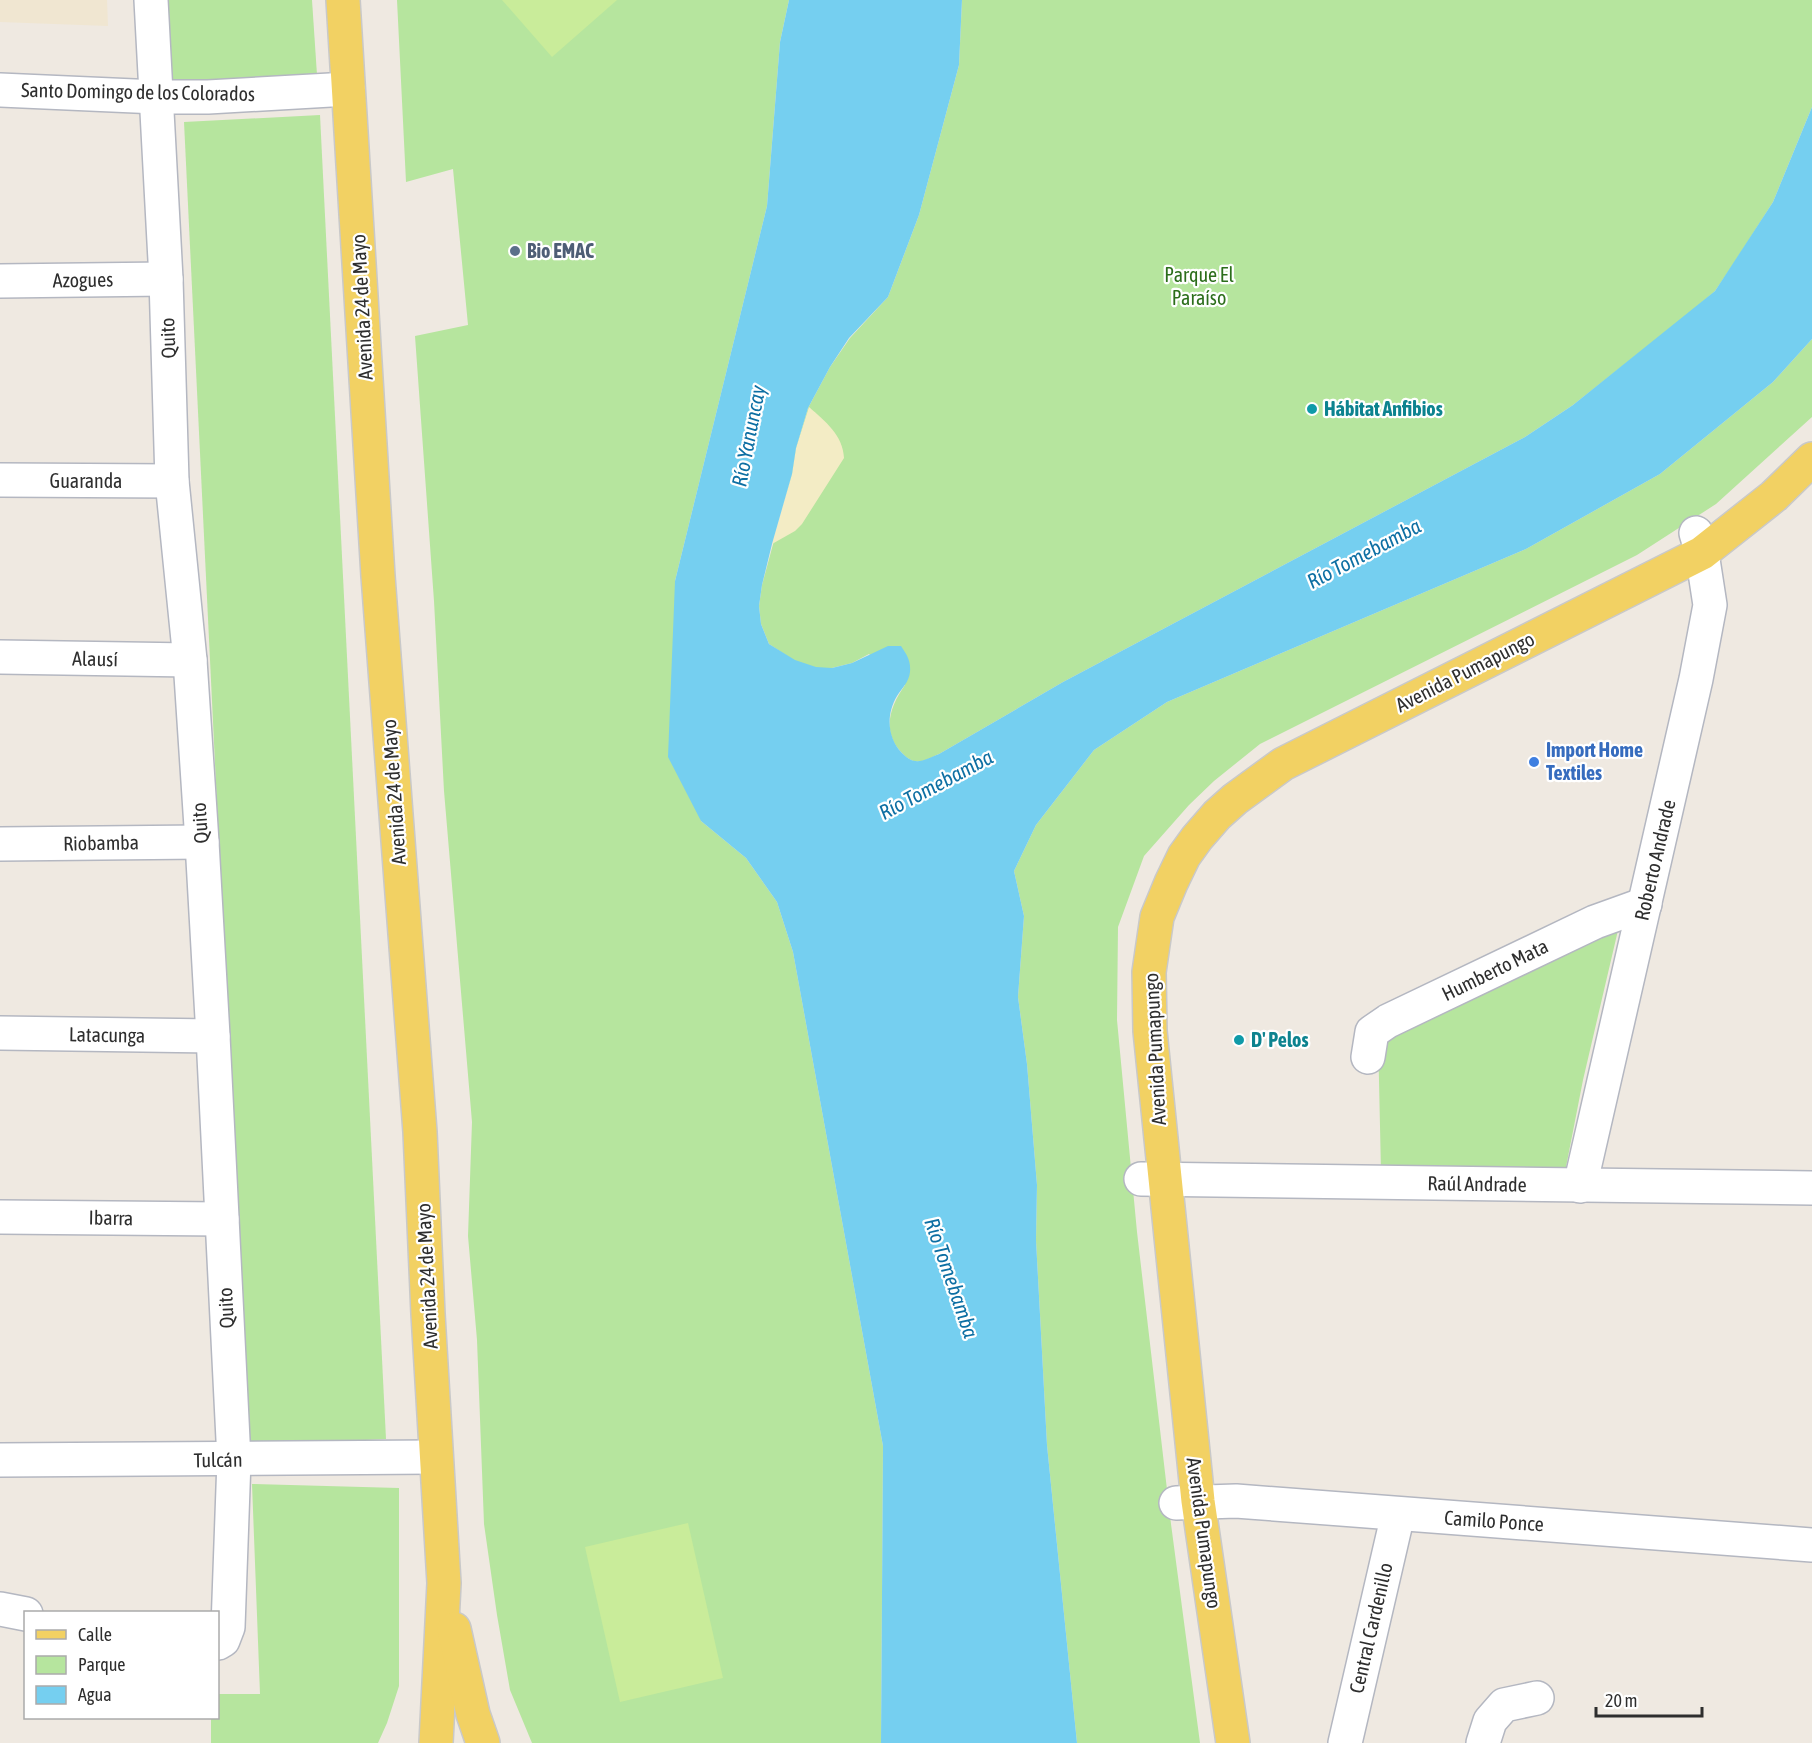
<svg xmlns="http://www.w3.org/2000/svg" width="1812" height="1743" viewBox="0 0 1812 1743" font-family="'Asap Condensed',sans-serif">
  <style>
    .education { fill: #f0e6d1 }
    .green { fill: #b6e59e }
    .sand { fill: #f3ecc5 }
    .pitch { fill: #c9ec9a }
    .water { fill: #75cff0 }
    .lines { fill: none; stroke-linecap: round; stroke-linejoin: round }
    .minor-casing { stroke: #b4b7c1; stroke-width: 36 }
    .major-casing { stroke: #c9c9c9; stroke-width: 36 }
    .minor { stroke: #fff; stroke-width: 33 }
    .major { stroke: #f2d163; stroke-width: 33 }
    .service-dot { fill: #5c6f8a; stroke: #fff; stroke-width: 2 }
    .culture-dot { fill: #0f9aa8; stroke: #fff; stroke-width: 2 }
    .shop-dot { fill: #3f7fe0; stroke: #fff; stroke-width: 2 }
    .labels { text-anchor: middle; stroke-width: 4.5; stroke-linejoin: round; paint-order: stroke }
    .street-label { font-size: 20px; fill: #2e2e2e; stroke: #fff }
    .service-label { font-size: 20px; font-weight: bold; fill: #4e5e75; stroke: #fff; text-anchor: start }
    .park-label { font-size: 20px; fill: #2c6e1b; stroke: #fff }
    .culture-label { font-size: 20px; font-weight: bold; fill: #0d838f; stroke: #fff; text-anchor: start }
    .shop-label { font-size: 20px; font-weight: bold; fill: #366cbe; stroke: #fff; text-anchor: start }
    .water-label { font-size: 21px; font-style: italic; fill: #0d6fa3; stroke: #fff }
  </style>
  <rect width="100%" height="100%" fill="#efe9e1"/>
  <!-- education -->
  <polygon class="education" points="0,0 107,0 108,26 0,22"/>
  <!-- green -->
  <g class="green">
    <polygon points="166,0 312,0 317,75 171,86"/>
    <polygon points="397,0 789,0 780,42 767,206 675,581 701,821 746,858 777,902 793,952 883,1446 881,1743 532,1743 510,1690 497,1615 484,1524 477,1340 468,1236 472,1122 444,791 434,601 415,336 468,325 453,169 406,182"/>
    <path d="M962,0H1812V107L1773,202L1734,263L1715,291L1687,315L1573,405L1525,437L1063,682L939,754C934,756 928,760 922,761C914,763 907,759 902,753C881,732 890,706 905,685L869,654L852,663L832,668H817L795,661L769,644L761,624L759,606L762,585L792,474L796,448L808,408L830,367L850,338L888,297L919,215L959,65Z"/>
    <polygon points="320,115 386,1439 248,1446 184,122"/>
    <polygon points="1812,339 1812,417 1716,504 1637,555 1260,744 1214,781 1189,805 1144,856 1118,927 1117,1020 1137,1232 1171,1524 1200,1743 1077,1743 1047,1445 1036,1240 1037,1185 1027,1064 1018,997 1024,916 1014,871 1036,825 1094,750 1167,702 1526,549 1660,474 1773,382"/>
    <polygon points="1619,926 1583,1080 1565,1172 1381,1172 1378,1035"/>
    <polygon points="252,1484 399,1488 399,1686 387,1723 378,1743 211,1743 211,1718 218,1718 218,1694 260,1694"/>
  </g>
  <!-- sand -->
  <path class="sand" d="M809,407C825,421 843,435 844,458L802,524L795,531L772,544L792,474L796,448Z"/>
  <!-- pitch -->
  <g class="pitch">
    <polygon points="502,0 617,0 552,57"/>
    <polygon points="688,1523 723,1678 620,1702 585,1547"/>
  </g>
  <!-- water -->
  <path class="water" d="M789,0H962L959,65L919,215L888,297L849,338L830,367L808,408L796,448L792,474L772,544L762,585L759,606L761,624L769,644L795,660L816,667L832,668L852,663L888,646H901C907,655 911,661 910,672C909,682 902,688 897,696C886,714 887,738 902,753C915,767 924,760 939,754L1063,682L1525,437L1573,405L1715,291L1773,202L1812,107V339L1773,382L1660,474L1526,549L1167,702L1094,750L1036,825L1014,871L1024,916L1018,997L1027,1064L1037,1185L1036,1240L1047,1445L1077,1743H881L883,1446L793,952L777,902L746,858L701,821L668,757L675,581L767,206L780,42Z"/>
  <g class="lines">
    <defs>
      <g id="minor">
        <polyline points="151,0 166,279 172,481 190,660 202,842 213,1036 234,1460 228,1627 223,1640 218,1643"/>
        <polyline points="0,90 157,97 208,97 348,89"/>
        <polyline points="0,281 166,279"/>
        <polyline points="0,480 172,481"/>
        <polyline points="0,657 190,660"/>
        <polyline points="0,844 202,842"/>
        <polyline points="0,1033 213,1036"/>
        <polyline points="1368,1057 1372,1032 1388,1021 1595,922 1645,904"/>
        <polyline points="1141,1179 1812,1188"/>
        <polyline points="1580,1186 1696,679 1710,605 1702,553 1696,533"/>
        <polyline points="0,1217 222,1219"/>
        <path d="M0,1460C145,1460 290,1459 435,1457"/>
        <polyline points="1176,1503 1236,1501 1812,1545"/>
        <polyline points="0,1609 26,1614"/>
        <polyline points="1345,1743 1398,1514"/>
        <polyline points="1483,1743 1490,1721 1504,1705 1537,1698"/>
      </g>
      <g id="major">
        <polyline points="343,0 378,576 420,1132 428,1314 444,1583 436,1743"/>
        <polyline points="454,1629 473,1714 483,1743"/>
        <polyline points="1233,1743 1198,1501 1150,1031 1149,972 1157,917 1171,883 1184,856 1197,838 1217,815 1235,799 1283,764 1702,553 1774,496 1812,459"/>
      </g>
    </defs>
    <!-- minor casing -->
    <use href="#minor" class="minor-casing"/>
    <!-- major casing -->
    <use href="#major" class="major-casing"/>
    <!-- minor -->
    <use href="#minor" class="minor"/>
    <!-- major -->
    <use href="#major" class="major"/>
  </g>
  <!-- markers -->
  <circle class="service-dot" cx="515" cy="251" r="6"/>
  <g class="culture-dot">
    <circle cx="1312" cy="409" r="6"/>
    <circle cx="1239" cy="1040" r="6"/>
  </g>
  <circle class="shop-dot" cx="1534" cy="762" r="6"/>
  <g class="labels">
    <!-- street labels -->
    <g class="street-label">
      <text transform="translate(138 92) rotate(1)" y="7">Santo Domingo de los Colorados</text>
      <text transform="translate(83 280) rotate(-1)" y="7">Azogues</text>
      <text transform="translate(362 307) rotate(-93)" y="7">Avenida 24 de Mayo</text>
      <text transform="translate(168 338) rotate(-92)" y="7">Quito</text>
      <text x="86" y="488">Guaranda</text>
      <text transform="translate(95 659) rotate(1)" y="7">Alausí</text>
      <text transform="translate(1465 672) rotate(-27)" y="7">Avenida Pumapungo</text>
      <text transform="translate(394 792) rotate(-94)" y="7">Avenida 24 de Mayo</text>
      <text transform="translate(200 823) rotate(-94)" y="7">Quito</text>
      <text transform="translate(101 843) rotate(-1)" y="7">Riobamba</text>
      <text transform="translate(1655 860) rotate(-77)" y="7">Roberto Andrade</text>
      <text transform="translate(1495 970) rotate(-26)" y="7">Humberto Mata</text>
      <text transform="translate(107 1035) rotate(1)" y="7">Latacunga</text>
      <text transform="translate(1155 1049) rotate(-93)" y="7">Avenida Pumapungo</text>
      <text transform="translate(1477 1184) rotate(1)" y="7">Raúl Andrade</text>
      <text transform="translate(111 1218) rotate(1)" y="7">Ibarra</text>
      <text transform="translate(427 1276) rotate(-93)" y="7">Avenida 24 de Mayo</text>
      <text transform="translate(226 1308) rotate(-93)" y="7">Quito</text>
      <text transform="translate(218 1460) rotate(-1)" y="7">Tulcán</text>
      <text transform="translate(1494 1521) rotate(4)" y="7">Camilo Ponce</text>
      <text transform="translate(1204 1533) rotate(82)" y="7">Avenida Pumapungo</text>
      <text transform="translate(1371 1628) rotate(-77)" y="7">Central Cardenillo</text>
    </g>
    <!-- service labels -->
    <g class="service-label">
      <text x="527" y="258">Bio EMAC</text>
    </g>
    <!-- park labels -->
    <g class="park-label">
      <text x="1199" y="282">Parque El<tspan x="1199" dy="23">Paraíso</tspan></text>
    </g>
    <!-- culture labels -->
    <g class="culture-label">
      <text x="1324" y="416">Hábitat Anfibios</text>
      <text x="1251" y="1047">D' Pelos</text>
    </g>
    <!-- shop labels -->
    <g class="shop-label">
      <text x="1546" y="757">Import Home<tspan x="1546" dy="23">Textiles</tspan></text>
    </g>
    <!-- water labels -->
    <g class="water-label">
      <text transform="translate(749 436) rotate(-79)" y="7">Río Yanuncay</text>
      <text transform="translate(1364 554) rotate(-28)" y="7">Río Tomebamba</text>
      <text transform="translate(936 785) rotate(-28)" y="7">Río Tomebamba</text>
      <text transform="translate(951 1278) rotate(71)" y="7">Río Tomebamba</text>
    </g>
  </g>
  <!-- legend -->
  <rect x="24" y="1611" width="195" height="108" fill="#ffffff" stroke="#ababab" stroke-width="1.5"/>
  <rect x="36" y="1630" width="30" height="9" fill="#f2d163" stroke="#ababab" stroke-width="1.5"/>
  <text x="78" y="1641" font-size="18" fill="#2e2e2e">Calle</text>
  <rect x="36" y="1656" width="30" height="18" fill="#b6e59e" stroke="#ababab" stroke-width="1.5"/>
  <text x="78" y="1671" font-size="18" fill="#2e2e2e">Parque</text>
  <rect x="36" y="1686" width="30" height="18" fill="#75cff0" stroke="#ababab" stroke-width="1.5"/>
  <text x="78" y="1701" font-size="18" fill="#2e2e2e">Agua</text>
  <!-- scale -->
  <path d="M1596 1707v9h106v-9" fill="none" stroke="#2e2e2e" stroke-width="3"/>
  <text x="1605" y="1707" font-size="18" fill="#2e2e2e" stroke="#ffffff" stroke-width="4.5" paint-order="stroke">20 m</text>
</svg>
